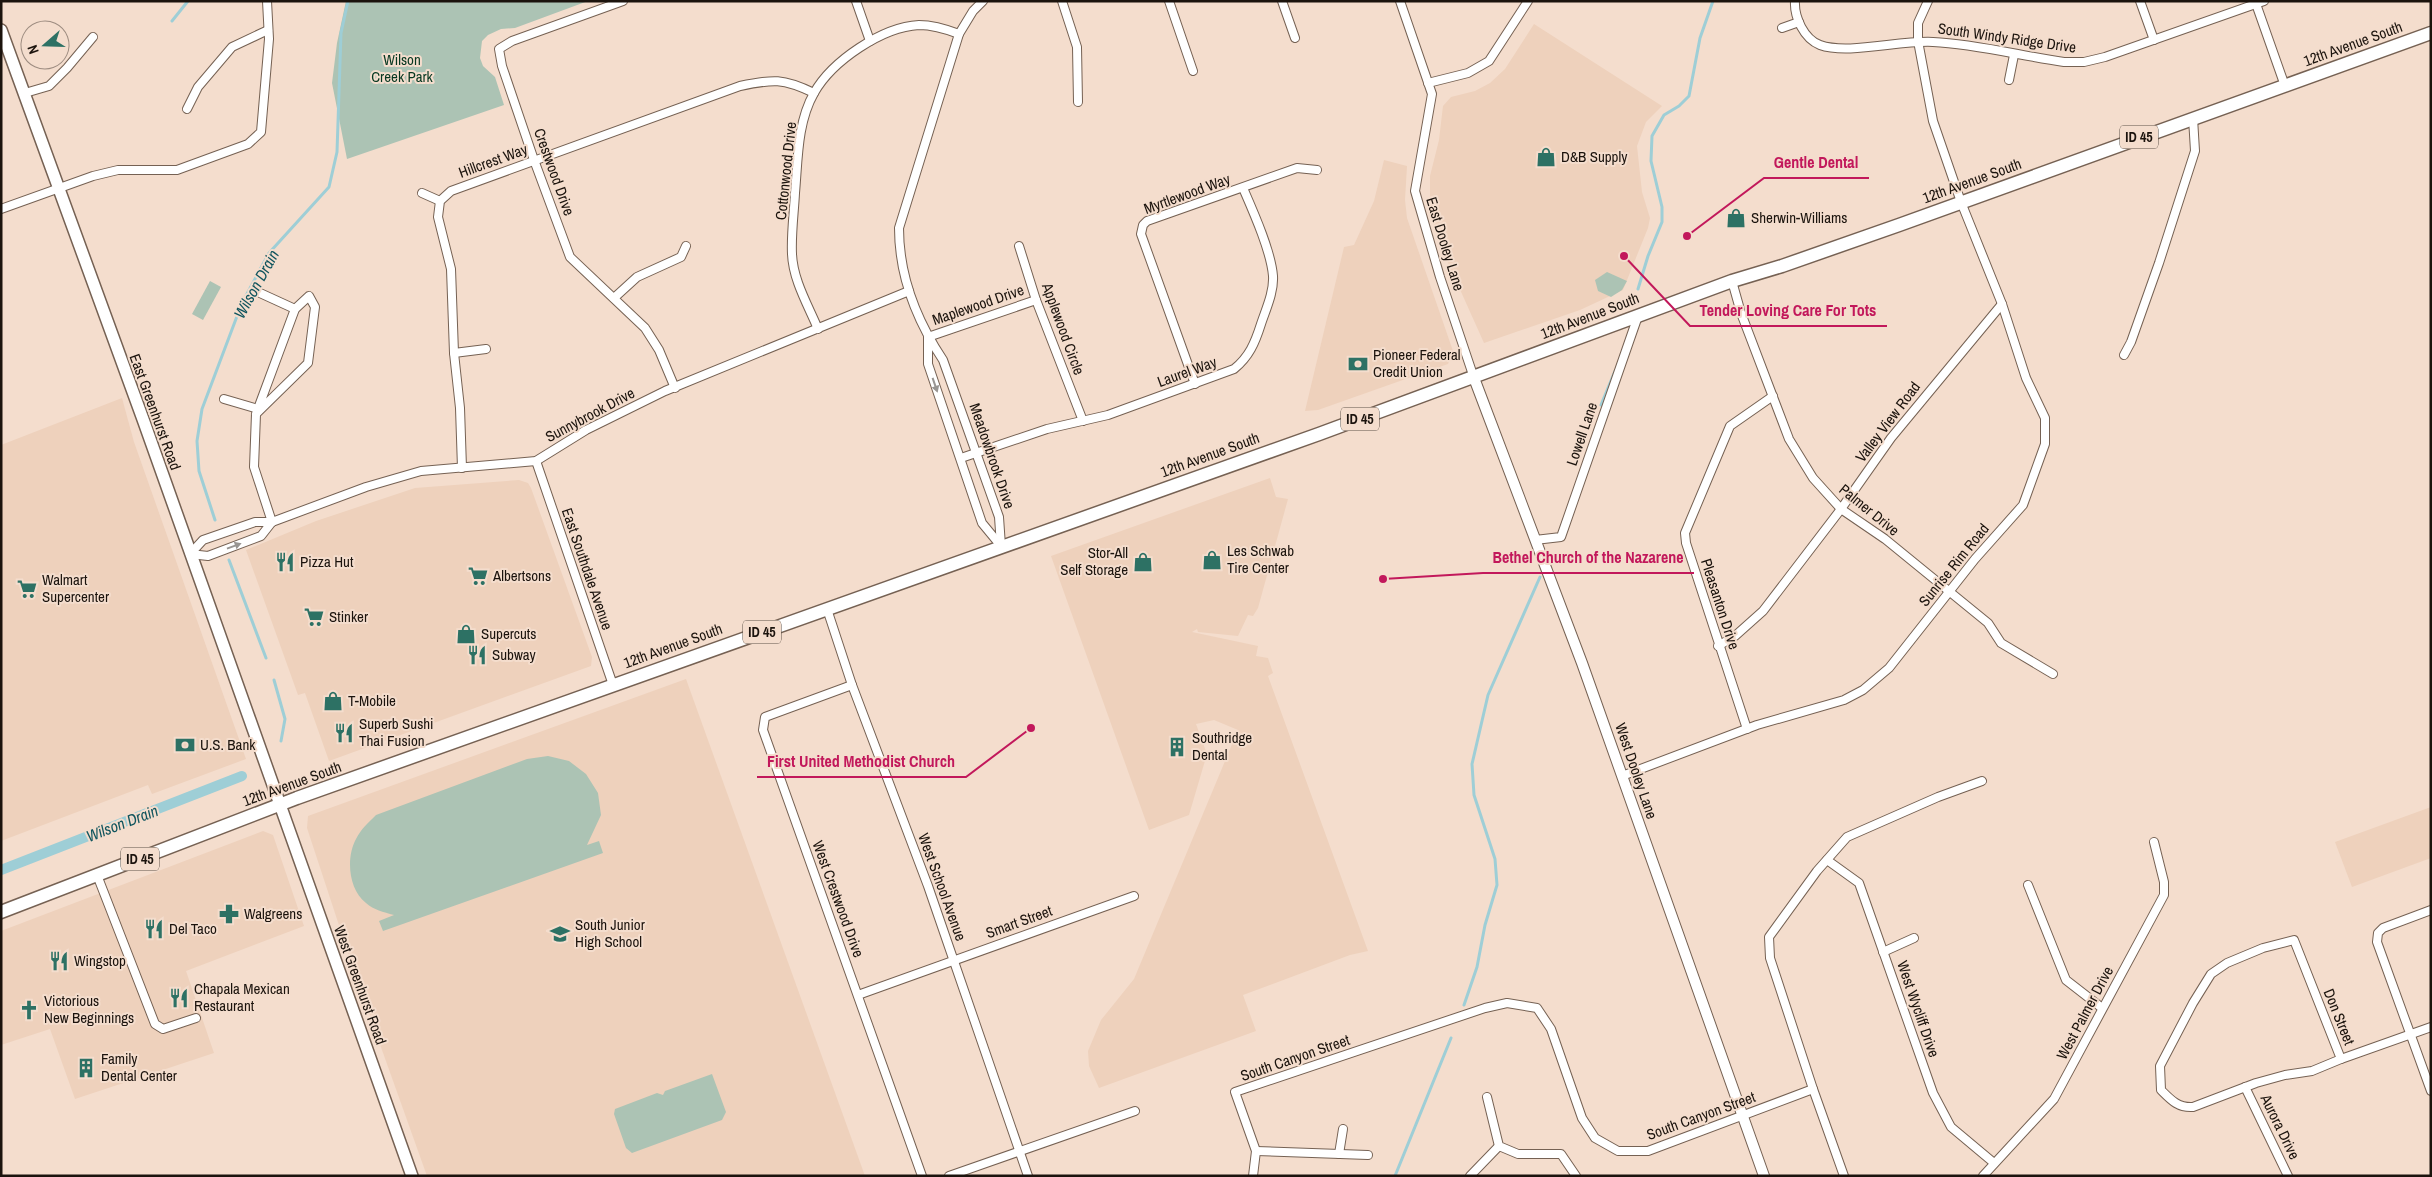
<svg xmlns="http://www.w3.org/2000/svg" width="2432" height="1177" viewBox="0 0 2432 1177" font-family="'Archivo Narrow',sans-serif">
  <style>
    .built { fill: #eed1bc }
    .green { fill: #acc3b4 }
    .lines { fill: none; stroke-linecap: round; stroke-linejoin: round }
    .stream { stroke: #9eced6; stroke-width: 3 }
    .canal { stroke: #9eced6; stroke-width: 10 }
    .minor-casing { stroke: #756153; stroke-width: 10 }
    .tertiary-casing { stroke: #756153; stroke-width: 12 }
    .secondary-casing { stroke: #756153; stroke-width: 14 }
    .primary-casing { stroke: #756153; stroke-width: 15 }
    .minor { stroke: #fff; stroke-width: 8 }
    .tertiary { stroke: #fff; stroke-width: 10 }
    .secondary { stroke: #fff; stroke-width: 11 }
    .primary { stroke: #fff; stroke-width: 12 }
    .oneway { fill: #989592 }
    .labels { text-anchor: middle; stroke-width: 4; stroke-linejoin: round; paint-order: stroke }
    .shield { fill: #f4ddcd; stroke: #5c5047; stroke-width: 1 }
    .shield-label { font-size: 14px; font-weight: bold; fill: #1b130d }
    .street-label { font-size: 15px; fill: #1b130d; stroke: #f4ddcd }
    .park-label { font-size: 15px; fill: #053720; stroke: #f4ddcd }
    .poi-label { font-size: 15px; fill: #1b130d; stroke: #f4ddcd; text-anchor: start }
    .water-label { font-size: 16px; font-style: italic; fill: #0f545d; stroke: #f4ddcd }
    .leader { fill: none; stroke: #c2185b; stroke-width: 2 }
    .callout-dot { fill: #c2185b; stroke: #f4ddcd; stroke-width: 2 }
    .callout-label { font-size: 16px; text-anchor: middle; font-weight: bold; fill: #c2185b; stroke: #f4ddcd; stroke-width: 4; stroke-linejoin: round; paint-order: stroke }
  </style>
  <rect width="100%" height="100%" fill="#f4ddcd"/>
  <!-- built -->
  <g class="built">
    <polygon points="1534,24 1662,106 1646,122 1637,146 1642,192 1650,218 1648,228 1623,290 1580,310 1484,343 1449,265 1435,229 1430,209 1430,176 1439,140 1443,106 1451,97 1475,91 1490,83 1505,69"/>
    <polygon points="1384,160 1407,166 1405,200 1407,218 1453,351 1448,364 1318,410 1305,411 1344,247 1354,245 1374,201"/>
    <polygon points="122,398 134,442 246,759 152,794 148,785 1,841 1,445"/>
    <polygon points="1270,478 1276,497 1288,499 1258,608 1253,616 1248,615 1238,636 1198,632 1197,629 1192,632 1258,646 1256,656 1268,658 1273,673 1268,676 1368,951 1350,955 1243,995 1256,1031 1099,1088 1089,1066 1088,1051 1101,1020 1134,979 1238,730 1214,720 1196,724 1207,754 1189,815 1149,830 1051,556"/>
    <polygon points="519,480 528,483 531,488 592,657 591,666 329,761 305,693 298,695 246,550 316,521 415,488"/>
    <polygon points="686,679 865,1176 427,1176 357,980 307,828 308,816"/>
    <polygon points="2431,807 2431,858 2352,887 2335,842"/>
    <polygon points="263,831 273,835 304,926 186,971 214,1053 75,1099 50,1029 1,1045 1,931"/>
  </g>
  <!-- green -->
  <g class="green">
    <polygon points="346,1 588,1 515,28 501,29 488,35 482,41 480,58 483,66 495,77 504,105 347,159 332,83 337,43"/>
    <polygon points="1607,272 1627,281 1622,290 1611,297 1598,291 1595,280"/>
    <polygon points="210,281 221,287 203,320 192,314"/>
    <path d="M548,756L569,761L586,774L598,793L601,815L587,845L599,841L603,853L383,931L379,921L394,915C383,912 374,910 366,903C348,889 346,857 356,839C361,829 368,823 376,815L527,759Z"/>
    <polygon points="712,1074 726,1112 722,1120 632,1153 626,1148 614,1114 615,1109 657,1093 663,1095 665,1091"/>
  </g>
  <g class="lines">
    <!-- stream -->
    <g class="stream">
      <polyline points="172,21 188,1"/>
      <polyline points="1638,289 1648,256 1662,222 1662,207 1651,161 1652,136 1664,115 1679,106 1689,96 1700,38 1713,1"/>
      <polyline points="1601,405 1615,371"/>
      <polyline points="215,520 199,471 197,441 202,409 242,303 269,253 329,187 337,152 341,33 348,1"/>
      <polyline points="229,560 266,658"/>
      <polyline points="274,680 285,719 281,741"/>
      <polyline points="1464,1005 1477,967 1485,925 1497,885 1495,859 1474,795 1472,764 1488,695 1540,577"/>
      <polyline points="1395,1176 1451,1038"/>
    </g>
    <!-- canal -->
    <polyline class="canal" points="1,870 242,776"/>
    <defs>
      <g id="minor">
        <polyline points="623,1 512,41 499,49 502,66 534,160 570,257 645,328 659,350 675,388"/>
        <polyline points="856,1 870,41"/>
        <path d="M983,1L973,11L959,34L899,228C899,275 917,321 943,360L999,517L1001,546"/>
        <polyline points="1062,1 1077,47 1078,102"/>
        <polyline points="1169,1 1193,71"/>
        <polyline points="1282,1 1295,38"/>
        <polyline points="1400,1 1432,94 1415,191 1440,277 1474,378"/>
        <path d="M1795,1C1794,17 1804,39 1820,45C1848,55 1900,40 1933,42C1977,44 2021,56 2064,62H2084L2105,57L2264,1"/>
        <polyline points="2140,1 2154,40"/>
        <polyline points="2255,1 2285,86"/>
        <polyline points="1782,28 1799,22"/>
        <polyline points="2009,80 2014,55"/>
        <polyline points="1428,83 1468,73 1489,61 1528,1"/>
        <polyline points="25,93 49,86 67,68 93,37"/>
        <polyline points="187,109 198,87 232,47 268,30"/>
        <polyline points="422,193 440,201"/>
        <polyline points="1,209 93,176 118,170 177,170 248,144 261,132 269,39 267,1"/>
        <polyline points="1019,246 1036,300 1083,421"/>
        <polyline points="1732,281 1741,313 1789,439 1813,478 1841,509 1885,539 1988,623 2001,643 2053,674"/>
        <polyline points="260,293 295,309"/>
        <polyline points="614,298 637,277 681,257 686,246"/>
        <path d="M818,329C808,305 793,280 792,254C791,234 794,213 795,193C798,160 797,123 814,93C832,61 882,27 919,25C933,25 946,29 959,34"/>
        <polyline points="928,337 928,364 982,523 1001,546"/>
        <polyline points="928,337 1036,300"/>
        <polyline points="454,353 486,349"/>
        <polyline points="2124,355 2131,342 2159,263 2195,151 2193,118"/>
        <polyline points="1195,384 1141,234 1143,225 1147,221 1297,168 1317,170"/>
        <polyline points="224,399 258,409"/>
        <polyline points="256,414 308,363 315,307 309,296 295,309 256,414 254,467 272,522"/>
        <path d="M961,458L1047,429L1108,415L1234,369C1249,357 1255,343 1261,324C1266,309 1274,292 1273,276C1271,251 1253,211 1243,188"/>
        <polyline points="536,461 613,685"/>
        <path d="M462,468L460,408L454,353L451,269L438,217L440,201L451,191L740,86C773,79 783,78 814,93"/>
        <polyline points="1535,540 1561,537 1638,316"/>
        <polyline points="190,554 203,540 255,522 272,522 366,487 421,471 536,461 586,430 665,391 909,291"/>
        <polyline points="190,554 208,556 261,536 272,522"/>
        <polyline points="827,609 852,685 928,886 1028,1176"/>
        <polyline points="1718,646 1735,636 1763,611 1841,509 1891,438 2002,304"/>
        <polyline points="852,685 765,717 763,730 922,1176"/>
        <polyline points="1747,729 1686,543 1685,533 1730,426 1773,396"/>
        <polyline points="1622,776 1757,725 1844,700 1863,690 1889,668 1975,559 2023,505 2045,444 2045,418 2026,378 2002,304 1961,202 1933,121 1918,41 1918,23 1928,1"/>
        <polyline points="1827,860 1859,883 1933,1093 1951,1127 1994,1163"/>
        <polyline points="97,875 155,1024 163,1029 196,1018"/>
        <polyline points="2028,885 2066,980 2102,1008"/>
        <polyline points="2431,910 2383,928 2378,933 2377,942 2431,1091"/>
        <path d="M2294,940L2341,1059L2312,1071L2285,1075L2256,1083L2193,1107C2178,1108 2171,1100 2161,1090L2160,1066L2193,1003L2211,974L2227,963L2263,948Z"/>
        <polyline points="1883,952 1914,938"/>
        <polyline points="858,995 1134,896"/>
        <polyline points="2341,1059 2431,1027"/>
        <polyline points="2245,1087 2288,1176"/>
        <polyline points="1813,1089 1844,1176"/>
        <polyline points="1487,1097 1499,1146 1518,1154 1561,1154 1576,1176"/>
        <polyline points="1256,1151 1368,1155"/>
        <polyline points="1339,1154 1343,1129"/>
        <polyline points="949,1176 1135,1111"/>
        <polyline points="1253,1176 1256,1151 1235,1092 1485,1008 1507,1003 1537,1008 1551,1029 1582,1118 1595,1138 1618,1151 1648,1151 1813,1089 1770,958 1769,937 1817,871 1847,837 1938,797 1982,781"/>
        <polyline points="1470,1176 1499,1146"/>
        <polyline points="1983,1176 2054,1099 2164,895 2164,882 2154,842"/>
      </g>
      <polyline id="tertiary" points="1474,378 1582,663 1764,1176"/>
      <polyline id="secondary" points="1,30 144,422 412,1176"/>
      <polyline id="primary" points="1,912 297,798 1319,434 1732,281 1782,266 1899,225 2431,33"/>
    </defs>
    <!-- minor casing -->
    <use href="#minor" class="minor-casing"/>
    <!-- tertiary casing -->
    <use href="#tertiary" class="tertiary-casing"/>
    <!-- secondary casing -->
    <use href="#secondary" class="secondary-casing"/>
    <!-- primary casing -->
    <use href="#primary" class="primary-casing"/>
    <!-- minor -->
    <use href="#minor" class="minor"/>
    <!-- tertiary -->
    <use href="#tertiary" class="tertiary"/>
    <!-- secondary -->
    <use href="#secondary" class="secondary"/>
    <!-- primary -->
    <use href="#primary" class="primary"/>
  </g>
  <!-- one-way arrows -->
  <defs><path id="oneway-solid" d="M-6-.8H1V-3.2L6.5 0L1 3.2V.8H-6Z" transform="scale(1.25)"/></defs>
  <g class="oneway">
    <use href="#oneway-solid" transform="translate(935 385) rotate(71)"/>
    <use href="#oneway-solid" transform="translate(234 546) rotate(-20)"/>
  </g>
  <!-- icons -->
  <defs>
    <symbol id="shop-bare" viewBox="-9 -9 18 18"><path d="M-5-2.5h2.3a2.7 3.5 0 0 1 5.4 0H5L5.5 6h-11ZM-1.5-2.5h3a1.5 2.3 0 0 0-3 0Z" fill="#2d7164" stroke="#f4ddcd" stroke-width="2.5" paint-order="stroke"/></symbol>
    <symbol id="bank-bare" viewBox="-9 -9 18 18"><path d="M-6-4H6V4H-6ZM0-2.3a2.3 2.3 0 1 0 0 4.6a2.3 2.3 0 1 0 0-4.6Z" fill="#2d7164" stroke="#f4ddcd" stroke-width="2.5" paint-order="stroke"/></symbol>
    <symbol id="restaurant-bare" viewBox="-9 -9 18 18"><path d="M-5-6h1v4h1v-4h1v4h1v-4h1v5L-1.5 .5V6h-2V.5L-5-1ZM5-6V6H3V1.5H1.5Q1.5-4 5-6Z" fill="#2d7164" stroke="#f4ddcd" stroke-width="2.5" paint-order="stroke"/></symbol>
    <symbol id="supermarket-bare" viewBox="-9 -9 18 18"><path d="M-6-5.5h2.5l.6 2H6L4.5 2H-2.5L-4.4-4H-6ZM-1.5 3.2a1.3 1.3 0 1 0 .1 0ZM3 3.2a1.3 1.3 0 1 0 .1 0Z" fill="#2d7164" stroke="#f4ddcd" stroke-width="2.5" paint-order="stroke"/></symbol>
    <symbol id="building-bare" viewBox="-9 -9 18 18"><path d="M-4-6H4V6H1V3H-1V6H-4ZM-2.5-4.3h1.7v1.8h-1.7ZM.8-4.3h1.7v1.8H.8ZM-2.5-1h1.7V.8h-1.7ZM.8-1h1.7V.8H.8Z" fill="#2d7164" stroke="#f4ddcd" stroke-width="2.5" paint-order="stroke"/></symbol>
    <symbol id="pharmacy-bare" viewBox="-9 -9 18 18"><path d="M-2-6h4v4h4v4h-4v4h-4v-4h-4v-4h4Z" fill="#2d7164" stroke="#f4ddcd" stroke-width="2.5" paint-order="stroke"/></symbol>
    <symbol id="school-bare" viewBox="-9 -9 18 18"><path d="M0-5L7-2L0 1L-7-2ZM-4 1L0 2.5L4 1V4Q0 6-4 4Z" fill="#2d7164" stroke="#f4ddcd" stroke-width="2.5" paint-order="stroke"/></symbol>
    <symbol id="church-bare" viewBox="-9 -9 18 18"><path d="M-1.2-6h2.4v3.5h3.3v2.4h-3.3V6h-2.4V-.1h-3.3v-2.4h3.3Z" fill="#2d7164" stroke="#f4ddcd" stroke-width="2.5" paint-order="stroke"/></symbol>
  </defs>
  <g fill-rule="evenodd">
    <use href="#shop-bare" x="1532" y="143" width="28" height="28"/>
    <use href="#shop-bare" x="1722" y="204" width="28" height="28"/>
    <use href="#bank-bare" x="1344" y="350" width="28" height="28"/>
    <use href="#shop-bare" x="1198" y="546" width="28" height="28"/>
    <use href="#restaurant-bare" x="271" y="548" width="28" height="28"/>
    <use href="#shop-bare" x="1129" y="548" width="28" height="28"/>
    <use href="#supermarket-bare" x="464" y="562" width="28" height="28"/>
    <use href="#supermarket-bare" x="13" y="575" width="28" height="28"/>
    <use href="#supermarket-bare" x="300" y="603" width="28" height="28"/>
    <use href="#shop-bare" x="452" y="620" width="28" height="28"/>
    <use href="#restaurant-bare" x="463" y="641" width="28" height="28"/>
    <use href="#shop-bare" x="319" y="687" width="28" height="28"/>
    <use href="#restaurant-bare" x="330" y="719" width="28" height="28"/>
    <use href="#bank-bare" x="171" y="731" width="28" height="28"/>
    <use href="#building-bare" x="1163" y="733" width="28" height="28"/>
    <use href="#pharmacy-bare" x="215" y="900" width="28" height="28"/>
    <use href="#restaurant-bare" x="140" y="915" width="28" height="28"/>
    <use href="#school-bare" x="546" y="920" width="28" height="28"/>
    <use href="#restaurant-bare" x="45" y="947" width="28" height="28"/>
    <use href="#restaurant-bare" x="165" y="984" width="28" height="28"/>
    <use href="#church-bare" x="15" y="996" width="28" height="28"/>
    <use href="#building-bare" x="72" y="1054" width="28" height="28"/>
  </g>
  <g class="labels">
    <!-- shield labels -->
    <g class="shield">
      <rect x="2120" y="125.5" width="38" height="23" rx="4"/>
      <rect x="1341" y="407.5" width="38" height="23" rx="4"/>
      <rect x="743" y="620.5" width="38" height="23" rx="4"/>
      <rect x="121" y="847.5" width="38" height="23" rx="4"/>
    </g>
    <g class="shield-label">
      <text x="2139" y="142">ID 45</text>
      <text x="1360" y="424">ID 45</text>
      <text x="762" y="637">ID 45</text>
      <text x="140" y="864">ID 45</text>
    </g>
    <!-- street labels -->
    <g class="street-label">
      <text transform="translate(2007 38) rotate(8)" y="5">South Windy Ridge Drive</text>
      <text transform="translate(2353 44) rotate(-20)" y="5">12th Avenue South</text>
      <text transform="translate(493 161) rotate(-20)" y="5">Hillcrest Way</text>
      <text transform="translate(786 171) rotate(-84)" y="5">Cottonwood Drive</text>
      <text transform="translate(554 172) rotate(70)" y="5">Crestwood Drive</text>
      <text transform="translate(1972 181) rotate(-20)" y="5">12th Avenue South</text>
      <text transform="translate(1187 194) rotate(-20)" y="5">Myrtlewood Way</text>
      <text transform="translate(1445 244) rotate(73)" y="5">East Dooley Lane</text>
      <text transform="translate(978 305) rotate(-19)" y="5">Maplewood Drive</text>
      <text transform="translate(1590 316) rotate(-21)" y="5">12th Avenue South</text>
      <text transform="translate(1063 329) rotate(70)" y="5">Applewood Circle</text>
      <text transform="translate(1187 372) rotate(-20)" y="5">Laurel Way</text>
      <text transform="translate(155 412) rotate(70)" y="5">East Greenhurst Road</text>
      <text transform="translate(590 415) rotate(-28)" y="5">Sunnybrook Drive</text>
      <text transform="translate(1888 422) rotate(-53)" y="5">Valley View Road</text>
      <text transform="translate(1582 434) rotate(-71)" y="5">Lowell Lane</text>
      <text transform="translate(1210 455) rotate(-20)" y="5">12th Avenue South</text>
      <text transform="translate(992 456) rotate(71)" y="5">Meadowbrook Drive</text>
      <text transform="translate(1869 510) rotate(39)" y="5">Palmer Drive</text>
      <text transform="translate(1954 565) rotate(-51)" y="5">Sunrise Rim Road</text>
      <text transform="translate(587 569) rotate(71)" y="5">East Southdale Avenue</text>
      <text transform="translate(1720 604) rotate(72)" y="5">Pleasanton Drive</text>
      <text transform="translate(673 646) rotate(-20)" y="5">12th Avenue South</text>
      <text transform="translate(1636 771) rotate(71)" y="5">West Dooley Lane</text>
      <text transform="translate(292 784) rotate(-20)" y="5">12th Avenue South</text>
      <text transform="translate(942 887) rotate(70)" y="5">West School Avenue</text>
      <text transform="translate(838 899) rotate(70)" y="5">West Crestwood Drive</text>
      <text transform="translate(1019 922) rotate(-20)" y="5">Smart Street</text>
      <text transform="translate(360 985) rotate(70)" y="5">West Greenhurst Road</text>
      <text transform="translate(1918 1009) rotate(71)" y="5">West Wycliff Drive</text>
      <text transform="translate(2085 1013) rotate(-62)" y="5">West Palmer Drive</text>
      <text transform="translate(2339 1017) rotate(68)" y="5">Don Street</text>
      <text transform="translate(1295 1058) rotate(-19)" y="5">South Canyon Street</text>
      <text transform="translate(1701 1116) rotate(-20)" y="5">South Canyon Street</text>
      <text transform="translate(2280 1127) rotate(64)" y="5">Aurora Drive</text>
    </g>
    <!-- park labels -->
    <g class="park-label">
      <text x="402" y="65">Wilson<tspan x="402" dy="17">Creek Park</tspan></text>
    </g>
    <!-- poi labels -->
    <g class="poi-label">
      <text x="1561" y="162">D&amp;B Supply</text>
      <text x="1751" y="223">Sherwin-Williams</text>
      <text x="1373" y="360">Pioneer Federal<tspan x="1373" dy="17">Credit Union</tspan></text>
      <text x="1227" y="556">Les Schwab<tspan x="1227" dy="17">Tire Center</tspan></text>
      <text x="1128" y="558" text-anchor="end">Stor-All<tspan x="1128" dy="17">Self Storage</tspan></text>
      <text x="300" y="567">Pizza Hut</text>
      <text x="493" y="581">Albertsons</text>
      <text x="42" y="585">Walmart<tspan x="42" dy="17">Supercenter</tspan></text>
      <text x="329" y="622">Stinker</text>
      <text x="481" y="639">Supercuts</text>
      <text x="492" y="660">Subway</text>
      <text x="348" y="706">T-Mobile</text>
      <text x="359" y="729">Superb Sushi<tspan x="359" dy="17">Thai Fusion</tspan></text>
      <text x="1192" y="743">Southridge<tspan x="1192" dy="17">Dental</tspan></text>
      <text x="200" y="750">U.S. Bank</text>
      <text x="244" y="919">Walgreens</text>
      <text x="575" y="930">South Junior<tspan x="575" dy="17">High School</tspan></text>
      <text x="169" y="934">Del Taco</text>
      <text x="74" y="966">Wingstop</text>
      <text x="194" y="994">Chapala Mexican<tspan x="194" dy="17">Restaurant</tspan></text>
      <text x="44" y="1006">Victorious<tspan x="44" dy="17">New Beginnings</tspan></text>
      <text x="101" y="1064">Family<tspan x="101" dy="17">Dental Center</tspan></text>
    </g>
    <!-- water labels -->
    <g class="water-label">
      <text transform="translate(256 284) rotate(-61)" y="6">Wilson Drain</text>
      <text transform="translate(122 823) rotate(-21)" y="6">Wilson Drain</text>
    </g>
  </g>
  <!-- callouts -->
  <path class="leader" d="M1687 236L1764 178H1869M1624 256L1690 326H1887M1383 579L1483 573H1694M1031 728L966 777H757"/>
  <g class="callout-dot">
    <circle cx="1687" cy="236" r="5"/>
    <circle cx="1624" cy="256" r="5"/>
    <circle cx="1383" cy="579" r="5"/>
    <circle cx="1031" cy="728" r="5"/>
  </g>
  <g class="callout-label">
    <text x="1816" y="168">Gentle Dental</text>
    <text x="1788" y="316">Tender Loving Care For Tots</text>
    <text x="1588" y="563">Bethel Church of the Nazarene</text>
    <text x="861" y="767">First United Methodist Church</text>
  </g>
  <!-- border -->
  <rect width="2432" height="1177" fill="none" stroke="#1b130d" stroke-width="5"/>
  <!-- north arrow -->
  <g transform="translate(45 45) rotate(250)"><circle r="24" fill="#f4ddcd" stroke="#9d8c80"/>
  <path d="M0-4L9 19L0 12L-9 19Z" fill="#2d7164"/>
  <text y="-8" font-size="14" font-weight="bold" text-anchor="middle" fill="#1b130d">N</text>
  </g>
</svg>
